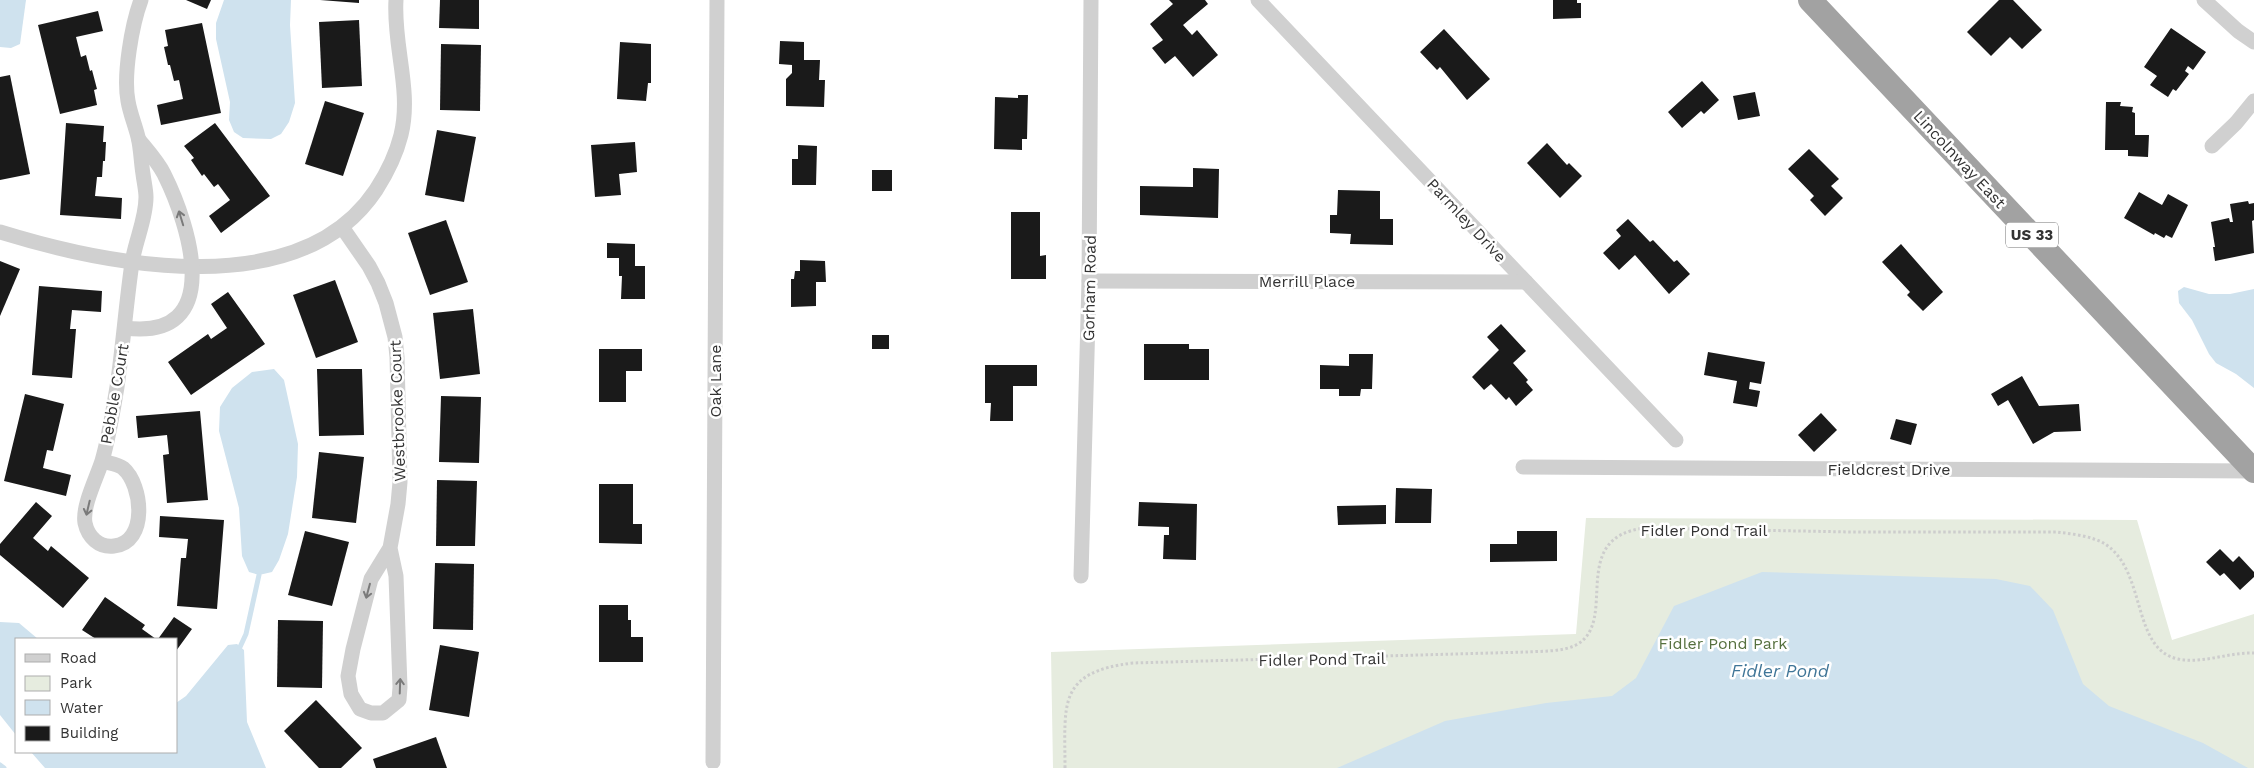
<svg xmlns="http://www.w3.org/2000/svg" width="2254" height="768" viewBox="0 0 2254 768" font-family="'Work Sans',sans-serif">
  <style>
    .green { fill: #e6ecdf }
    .water { fill: #cfe2ee }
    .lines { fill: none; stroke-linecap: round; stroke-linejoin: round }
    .stream { stroke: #cfe2ee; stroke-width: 5 }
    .building { fill: #1a1a1a }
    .path { stroke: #cdcdcd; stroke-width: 3; stroke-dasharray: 2.5 2.5; stroke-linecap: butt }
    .minor { stroke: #d0d0d0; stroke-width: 15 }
    .trunk { stroke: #a2a2a2; stroke-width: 24 }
    .oneway { stroke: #7a7a7a }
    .labels { text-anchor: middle; stroke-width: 5; stroke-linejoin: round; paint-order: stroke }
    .shield { fill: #fff; stroke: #707070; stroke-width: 1 }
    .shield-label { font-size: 15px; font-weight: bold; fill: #333 }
    .street-label { font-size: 16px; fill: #333; stroke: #fff }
    .park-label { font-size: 16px; fill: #56703f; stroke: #fff }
    .water-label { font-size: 18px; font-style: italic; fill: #3f7597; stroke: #fff }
  </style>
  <rect width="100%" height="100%" fill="#fff"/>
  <!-- green -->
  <polygon class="green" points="1586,518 2137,520 2172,640 2254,614 2254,768 1053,768 1051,652 1576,634"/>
  <!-- water -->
  <g class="water">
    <polygon points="0,0 26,0 20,44 11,48 0,47"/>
    <polygon points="224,0 291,0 290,25 295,103 289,122 281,134 271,139 243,138 234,132 229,120 230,102 216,39 216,23"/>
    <polygon points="2184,287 2209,294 2230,294 2254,289 2254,388 2236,374 2216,363 2209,354 2192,320 2179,303 2178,291"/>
    <polygon points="274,369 284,380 298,444 297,477 288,534 279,560 272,572 259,575 249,572 242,556 239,508 219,431 220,407 232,388 252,372"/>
    <polygon points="1762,572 1996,579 2030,586 2053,610 2083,684 2109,706 2203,743 2248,768 1337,768 1445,721 1546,703 1612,696 1636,678 1674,606"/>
    <polygon points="0,622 19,623 38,639 16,639 16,735 0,715"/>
    <polygon points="237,644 244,650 247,722 266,768 45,768 31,752 176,752 176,703 186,696 228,645"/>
  </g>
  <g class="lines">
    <!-- stream -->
    <g class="stream">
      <polyline points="240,647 246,634 259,575"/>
      <polyline points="0,765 4,768"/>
    </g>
  </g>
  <!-- building -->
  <g class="building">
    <polygon points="186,0 211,0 207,9"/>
    <polygon points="320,0 359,0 359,3"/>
    <polygon points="440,0 479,0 479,29 439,28"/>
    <polygon points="1169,0 1205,0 1208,4 1183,25 1192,35 1197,30 1218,55 1193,77 1175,56 1165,64 1152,48 1163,40 1150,24 1173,4"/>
    <polygon points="1553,0 1577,0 1577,3 1581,3 1581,18 1553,19"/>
    <polygon points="1999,0 2013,0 2042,30 2022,49 2010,37 1991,56 1967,32"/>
    <polygon points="98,11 103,31 76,37 81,57 86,55 90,71 92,70 97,89 94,90 97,105 60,114 38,25"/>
    <polygon points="359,20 362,86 322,88 319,22"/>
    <polygon points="202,23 221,113 161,125 157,105 183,99 179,80 174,81 170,65 168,65 164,47 168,46 165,30"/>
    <polygon points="2171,28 2206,52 2193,70 2188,66 2185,71 2189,74 2176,91 2173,89 2168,97 2150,85 2157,76 2144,67"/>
    <polygon points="1444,29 1490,79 1467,100 1440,67 1437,70 1420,52"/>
    <polygon points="780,41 804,42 804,60 820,60 819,80 825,80 824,107 786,106 786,79 792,73 792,65 779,64"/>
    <polygon points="620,42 651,44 651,83 648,83 646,101 617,99"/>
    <polygon points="441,44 481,45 480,111 440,110"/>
    <polygon points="10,75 30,174 0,180 0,77"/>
    <polygon points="1702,81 1719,100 1704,114 1701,111 1682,128 1668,112"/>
    <polygon points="1755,92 1760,116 1738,120 1733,96"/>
    <polygon points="1018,95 1028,95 1027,139 1022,139 1022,150 994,149 995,97 1018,98"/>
    <polygon points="325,101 364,113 343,176 305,164"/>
    <polygon points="2106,102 2121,102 2120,106 2133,107 2132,112 2135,113 2135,135 2149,135 2148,157 2128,156 2128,150 2105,150"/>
    <polygon points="66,123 104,126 103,142 106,142 105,161 103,161 102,177 97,177 95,196 122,198 121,219 60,215"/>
    <polygon points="215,123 270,196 221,233 209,216 230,200 218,184 214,187 204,174 202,176 191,160 194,158 184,146"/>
    <polygon points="437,130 476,137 464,202 425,195"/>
    <polygon points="635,142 637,172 619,174 621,195 595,197 591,145"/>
    <polygon points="1547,143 1567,165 1569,163 1582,176 1560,198 1527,163"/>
    <polygon points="798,145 817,146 816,185 792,185 792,159 798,159"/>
    <polygon points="1809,149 1839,179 1831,186 1843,198 1825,216 1810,200 1814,196 1788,169"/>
    <polygon points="1193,168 1219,169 1218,218 1140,215 1140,186 1193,187"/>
    <rect x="872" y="170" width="20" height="21"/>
    <polygon points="1338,190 1380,191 1380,219 1393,219 1393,245 1350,244 1351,234 1330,233 1330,215 1337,215"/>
    <polygon points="2139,192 2162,205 2168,194 2188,205 2172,238 2166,235 2164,238 2155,233 2154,235 2124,218"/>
    <polygon points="2248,201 2249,204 2254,203 2254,220 2252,221 2254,253 2215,261 2213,247 2215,247 2211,222 2229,218 2230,222 2233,222 2230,204"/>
    <polygon points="1011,212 1040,212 1040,256 1046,255 1046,279 1011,279"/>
    <polygon points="1628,219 1650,242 1653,240 1674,262 1677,260 1690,274 1669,294 1635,255 1619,270 1603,253 1621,236 1616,230"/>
    <polygon points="446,220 468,282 430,295 408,233"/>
    <polygon points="607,243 635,244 635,266 645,266 645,299 621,299 622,276 619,276 619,258 607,258"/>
    <polygon points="1901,244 1943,292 1923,311 1907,295 1910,292 1882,262"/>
    <polygon points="800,260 825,261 826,282 816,282 816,306 791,307 791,279 794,279 795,271 800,271"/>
    <polygon points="0,261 20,269 0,316"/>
    <polygon points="335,280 358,342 316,358 293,295"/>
    <polygon points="39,286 102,291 101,312 72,310 70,329 76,329 72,378 32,375"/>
    <polygon points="228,292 265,344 191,395 168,362 208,334 211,339 227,328 211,304"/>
    <polygon points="473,309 480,374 440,379 433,313"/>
    <polygon points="1501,324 1526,351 1513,363 1528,380 1526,382 1533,390 1516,406 1509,397 1506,400 1491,384 1484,390 1472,377 1499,350 1487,337"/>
    <rect x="872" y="335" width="17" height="14"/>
    <polygon points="1144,344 1189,344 1189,349 1209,349 1209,380 1144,380"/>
    <polygon points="599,349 642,349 642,371 626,371 626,402 599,402"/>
    <polygon points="1708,352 1765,362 1761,384 1750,382 1749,389 1760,391 1757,407 1733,403 1737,381 1704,375"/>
    <polygon points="1349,354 1373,354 1372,389 1361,389 1360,396 1339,396 1339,389 1320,389 1320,365 1349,366"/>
    <polygon points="985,365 1037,365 1037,386 1013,386 1013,421 990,421 991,403 985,403"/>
    <polygon points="317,369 362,369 364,435 319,436"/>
    <polygon points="2022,376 2039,406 2079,404 2081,431 2054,432 2033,444 2008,400 1998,406 1991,394"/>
    <polygon points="25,394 64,404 53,451 47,450 43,468 71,475 66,496 4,481"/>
    <polygon points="441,396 481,397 479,463 439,462"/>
    <polygon points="200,411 208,500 167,503 163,455 169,454 167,435 138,438 136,416"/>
    <polygon points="1821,413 1837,430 1814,452 1798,435"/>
    <polygon points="1896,419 1917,424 1911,445 1890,439"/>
    <polygon points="319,452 364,457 356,523 312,518"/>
    <polygon points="437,480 477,481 475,546 436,546"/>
    <polygon points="599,484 633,484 633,524 642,524 642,544 599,543"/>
    <polygon points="1396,488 1432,489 1431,523 1395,523"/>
    <polygon points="36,502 52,516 33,538 48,551 51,546 89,578 63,608 0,555 0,544"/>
    <polygon points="1139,502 1197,504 1196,560 1163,559 1164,535 1169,535 1169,527 1138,526"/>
    <polygon points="1386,505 1386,524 1338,525 1337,506"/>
    <polygon points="160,516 224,520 217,609 177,606 181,558 186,558 188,539 159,537"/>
    <polygon points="305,531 349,542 332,606 288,595"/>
    <polygon points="1517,531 1557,531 1557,561 1490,562 1490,544 1517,544"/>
    <polygon points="2220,549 2233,562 2239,556 2254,572 2254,577 2240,590 2224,573 2220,576 2206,562"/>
    <polygon points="435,563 474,564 473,630 433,629"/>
    <polygon points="105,597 145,625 142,629 156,639 96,639 82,630"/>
    <polygon points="599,605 628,605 628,620 631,620 631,637 643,637 643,662 599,662"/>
    <polygon points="174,617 192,629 176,651 176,639 158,639"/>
    <polygon points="278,620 323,621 322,688 277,687"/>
    <polygon points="440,645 479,652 469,717 429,710"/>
    <polygon points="316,700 362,748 341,768 319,768 284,731"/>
    <polygon points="436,737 447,768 376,768 373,759"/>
  </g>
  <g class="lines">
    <!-- path -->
    <path class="path" d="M1065,768C1065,704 1057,672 1133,663L1527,652C1542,651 1562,652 1576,645C1620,622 1566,537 1645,528L1851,532H2057C2073,534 2092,536 2105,544C2147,571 2131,649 2178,659C2203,664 2229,652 2254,653"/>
    <!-- minor -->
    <g class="minor">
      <polyline points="1258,0 1676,440"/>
      <polyline points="2204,0 2238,31 2254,42"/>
      <polyline points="2212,146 2236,123 2254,101"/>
      <polyline points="342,227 369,266 378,283 386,303 395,337 397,357 400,482 398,504 390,548 371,579 353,649 348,676 351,694 360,709 371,713 383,713 399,700 400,687 396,576 390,548"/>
      <path d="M0,232C110,266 300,304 376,190C387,173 396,155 401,135C412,90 393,46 396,0"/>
      <polyline points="1089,281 1526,282"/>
      <path d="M125,328C226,341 190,226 164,174C158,162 148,151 139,140"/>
      <path d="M102,461C108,463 118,464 123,468C143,485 148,543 114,546C99,548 88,537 85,523C82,506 97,477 102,461C109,437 113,411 117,387C123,346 126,304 132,263C135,241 146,220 146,197C146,190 144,182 143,174C141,162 141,149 138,137C135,125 130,113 128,101C123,75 132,24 141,0"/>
      <polyline points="1523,467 2254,471"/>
      <polyline points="1081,576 1089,281 1091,0"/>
      <polyline points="713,762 717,0"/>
    </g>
    <!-- trunk -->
    <polyline class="trunk" points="1810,0 2254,471"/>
  </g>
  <!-- one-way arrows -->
  <defs><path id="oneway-shaft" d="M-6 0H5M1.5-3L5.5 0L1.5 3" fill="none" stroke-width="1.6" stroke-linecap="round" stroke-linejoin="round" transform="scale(1.25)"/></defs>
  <g class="oneway">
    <use href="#oneway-shaft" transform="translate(181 218) rotate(-107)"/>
    <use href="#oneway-shaft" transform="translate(88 508) rotate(103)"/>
    <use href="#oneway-shaft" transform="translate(368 591) rotate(105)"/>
    <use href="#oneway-shaft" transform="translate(400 686) rotate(-88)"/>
  </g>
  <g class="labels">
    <!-- shield labels -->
    <rect class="shield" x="2006" y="222.5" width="52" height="25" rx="4"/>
    <g class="shield-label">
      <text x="2032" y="240">US 33</text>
    </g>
    <!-- street labels -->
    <g class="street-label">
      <text transform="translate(1960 159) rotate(47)" y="6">Lincolnway East</text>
      <text transform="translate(1467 220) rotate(47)" y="6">Parmley Drive</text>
      <text x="1307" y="287">Merrill Place</text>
      <text transform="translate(1089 288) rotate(-89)" y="6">Gorham Road</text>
      <text transform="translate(715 381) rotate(-90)" y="6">Oak Lane</text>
      <text transform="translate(114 394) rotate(-80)" y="6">Pebble Court</text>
      <text transform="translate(397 411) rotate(-92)" y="6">Westbrooke Court</text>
      <text x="1889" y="475">Fieldcrest Drive</text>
      <text x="1704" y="536">Fidler Pond Trail</text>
      <text transform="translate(1322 659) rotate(-1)" y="6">Fidler Pond Trail</text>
    </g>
    <!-- park labels -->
    <g class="park-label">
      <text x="1723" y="649">Fidler Pond Park</text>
    </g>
    <!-- water labels -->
    <g class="water-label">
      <text x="1780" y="677">Fidler Pond</text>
    </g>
  </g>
  <!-- legend -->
  <rect x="15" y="638" width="162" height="115" fill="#ffffff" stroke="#adadad"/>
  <rect x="25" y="654" width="25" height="8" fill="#d0d0d0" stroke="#adadad"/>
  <text x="60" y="663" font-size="15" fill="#333333">Road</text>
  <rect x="25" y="676" width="25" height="15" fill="#e6ecdf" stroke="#adadad"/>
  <text x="60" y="688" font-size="15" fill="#333333">Park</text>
  <rect x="25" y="700" width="25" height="15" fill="#cfe2ee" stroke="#adadad"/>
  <text x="60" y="713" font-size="15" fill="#333333">Water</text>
  <rect x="25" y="726" width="25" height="15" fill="#1a1a1a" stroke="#adadad"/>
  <text x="60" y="738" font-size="15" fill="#333333">Building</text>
</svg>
